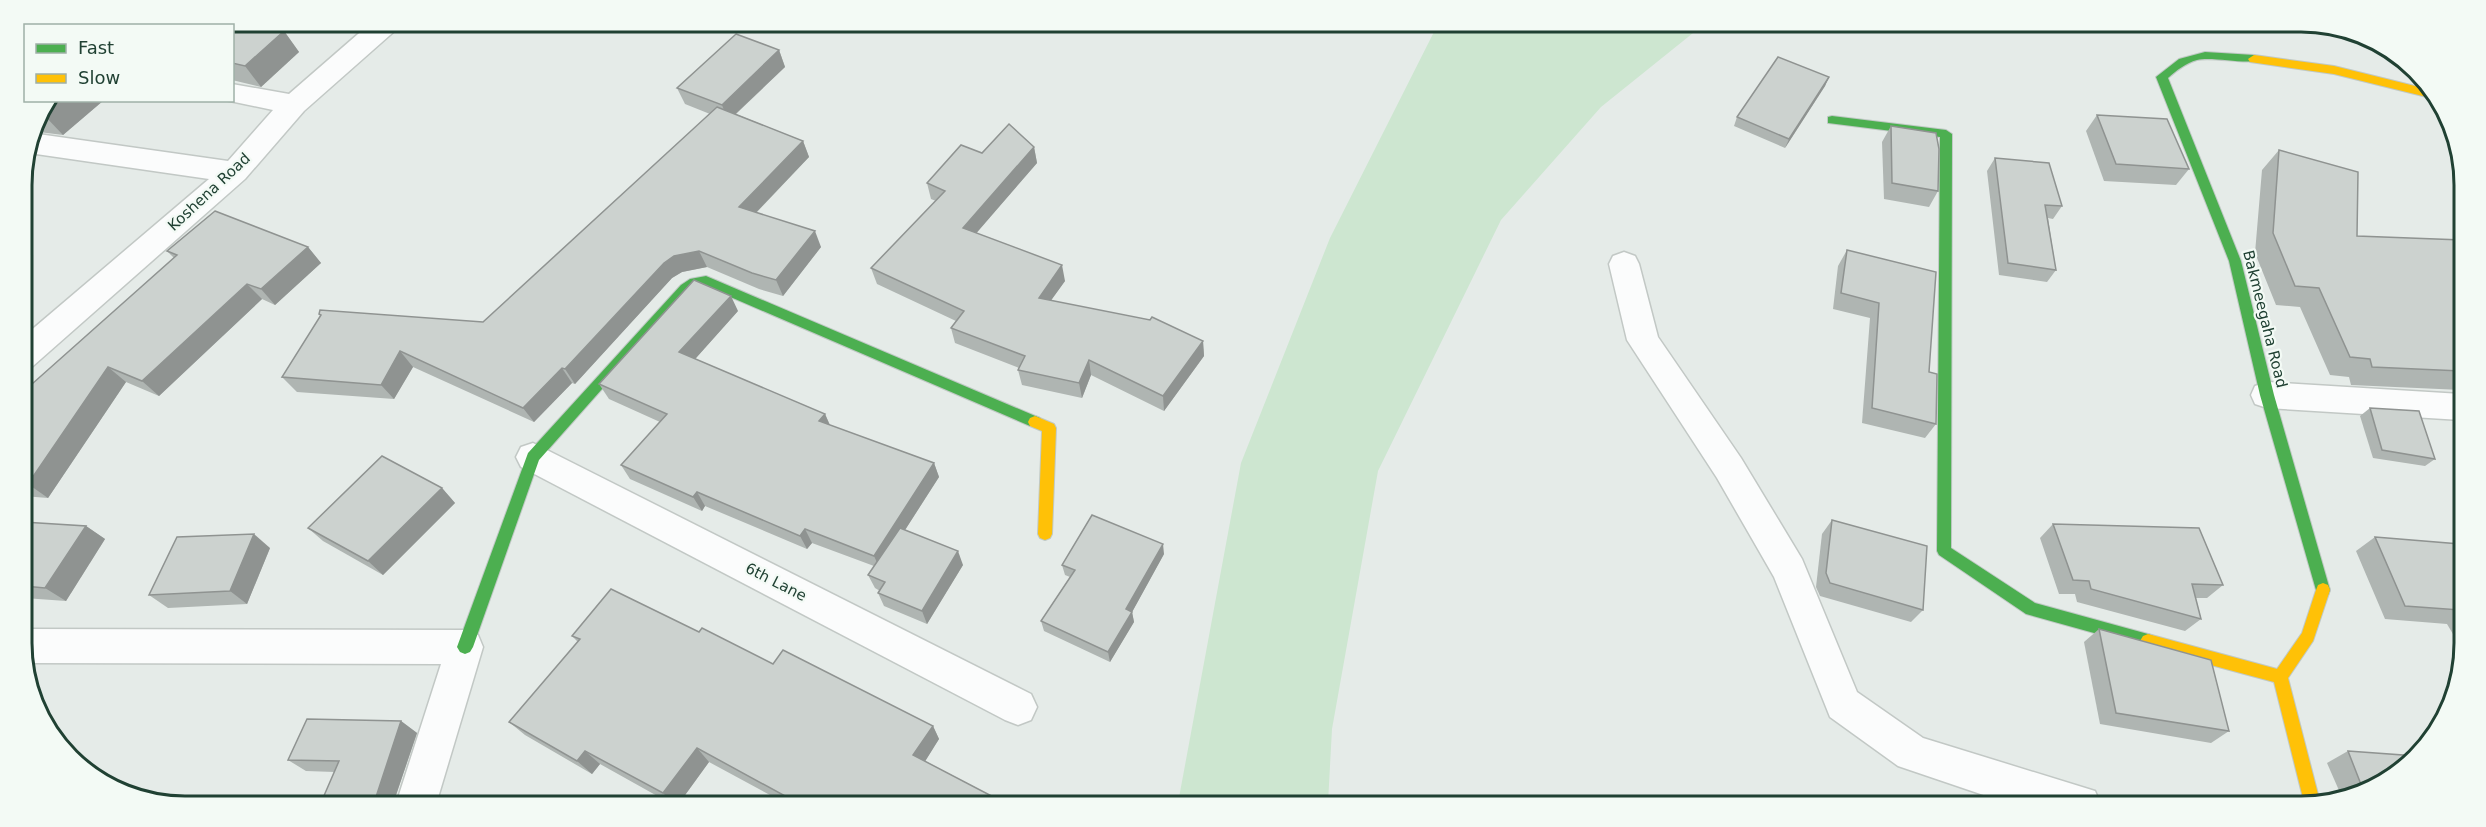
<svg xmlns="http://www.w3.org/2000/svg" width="2486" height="827" viewBox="0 0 2486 827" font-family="'DejaVu Sans',sans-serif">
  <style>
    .green { fill: #cde6d0 }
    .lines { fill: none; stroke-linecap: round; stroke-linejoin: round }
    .street-casing { stroke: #c2c8c5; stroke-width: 3 }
    .fast-casing { stroke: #c0c9c5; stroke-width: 2 }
    .slow-casing { stroke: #c0c9c5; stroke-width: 2 }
    .street { fill: #fbfcfc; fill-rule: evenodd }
    .fast { fill: #4caf50; fill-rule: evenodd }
    .slow { fill: #ffc107; fill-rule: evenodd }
    .wall { fill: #afb5b2 }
    .shaded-wall { fill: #8f9391 }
    .building { fill: #ccd2cf; stroke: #8f9391; stroke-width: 1.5 }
    .labels { text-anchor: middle; stroke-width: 4.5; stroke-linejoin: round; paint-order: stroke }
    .street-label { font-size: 15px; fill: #204133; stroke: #f3faf5 }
    .rim { fill: none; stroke: #204133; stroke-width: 3 }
  </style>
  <rect width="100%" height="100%" fill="#e5ebe8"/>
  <!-- green -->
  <polygon class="green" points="1438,24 1703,25 1601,107 1501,220 1378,471 1332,729 1328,803 1178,803 1241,463 1330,238"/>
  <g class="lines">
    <defs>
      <g id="street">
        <polygon points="373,21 402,22 398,28 304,111 245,179 33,366 22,370 22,338 209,179 29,153 26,152 31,133 228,161 273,110 225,100 232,100 232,84 289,94"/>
        <polygon points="1624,252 1635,256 1639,264 1658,337 1741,458 1802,559 1857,692 1923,738 2095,791 2101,805 2013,805 1898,766 1830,717 1774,577 1717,478 1627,340 1609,264 1613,256"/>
        <polygon points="2267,382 2461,394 2461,420 2267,408 2255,404 2251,395 2255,386"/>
        <polygon points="533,443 1031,694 1037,707 1031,720 1018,725 1005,720 521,467 516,457 521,447"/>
        <polygon points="24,629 465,630 478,635 483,647 437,801 397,801 441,664 24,663"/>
      </g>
      <g id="fast">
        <path d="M2205,52L2254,55L2260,59C2251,66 2213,56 2197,60C2186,63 2177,70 2168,78L2241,261L2274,395L2330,590L2328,595L2323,597L2318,595L2316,590L2260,395L2229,261L2156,77L2179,59Z"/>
        <polygon points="1832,116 1946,130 1952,134 1951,548 2035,603 2148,634 2153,636 2156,641 2153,646 2148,648 2026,614 1939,555 1937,551 1940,137 1828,123 1828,117"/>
        <polygon points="706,276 1040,418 1042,422 1040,426 1030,426 705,286 697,287 689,291 539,460 473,647 470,652 465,654 460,652 457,647 528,453 681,285 690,279"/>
      </g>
      <g id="slow">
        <polygon points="2254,55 2334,66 2431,90 2435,99 2334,74 2250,62 2248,59"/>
        <polygon points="1035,416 1054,424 1056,428 1052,534 1050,538 1045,540 1040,538 1038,534 1042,431 1030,426 1028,422 1030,418"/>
        <polygon points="2323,583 2328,585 2330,590 2313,641 2288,678 2320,802 2305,806 2274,682 2148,648 2143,646 2140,641 2143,636 2148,634 2277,669 2302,633 2316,590 2318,585"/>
      </g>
    </defs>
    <!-- street casing -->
    <use href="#street" class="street-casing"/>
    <!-- fast casing -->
    <use href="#fast" class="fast-casing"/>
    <!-- slow casing -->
    <use href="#slow" class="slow-casing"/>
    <!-- street -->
    <use href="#street" class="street"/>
    <!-- fast -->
    <use href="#fast" class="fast"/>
    <!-- slow -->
    <use href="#slow" class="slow"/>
  </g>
  <!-- wall -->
  <g class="wall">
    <polygon points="232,26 284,31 299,52 261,87 232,80"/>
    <polygon points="779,50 785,67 736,114 803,141 809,157 756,213 821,247 783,296 759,289 707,267 682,272 672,278 575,384 572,383 534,422 413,367 394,399 297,392 282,377 321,316 319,314 483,322 710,114 685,104 677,88"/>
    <polygon points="1829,77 1825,86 1785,148 1734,126 1737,117"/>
    <polygon points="48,100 104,100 63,135 31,131 34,122"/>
    <polygon points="2097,115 2189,169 2176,185 2104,181 2086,131"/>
    <polygon points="1891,126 1938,191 1929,207 1884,199 1882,142"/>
    <polygon points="1034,147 1037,163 976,233 1065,281 1051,300 1203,341 1204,356 1164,411 1091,375 1082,398 1022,385 1018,370 1019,368 955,343 951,328 956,321 877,284 871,268 936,201 931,199 927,183 982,153"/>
    <polygon points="2279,150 2357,236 2462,240 2461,390 2351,385 2349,377 2330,375 2300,307 2276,305 2255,253 2262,170"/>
    <polygon points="1995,158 2062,206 2053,219 2048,218 2056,270 2047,282 1999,275 1987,171"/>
    <polygon points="308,247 321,263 275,305 262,299 159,396 126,382 48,498 23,496 23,392 174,258 167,251"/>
    <polygon points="1847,250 1929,372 1936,424 1925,438 1862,423 1870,318 1833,309 1838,266"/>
    <polygon points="738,311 695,359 825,414 830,425 934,463 939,477 905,530 963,565 927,624 884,606 878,593 880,591 875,588 868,575 874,566 812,543 807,549 705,506 702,511 630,479 621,465 660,422 609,399 599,384"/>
    <polygon points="2370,408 2435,459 2425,466 2373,458 2360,416"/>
    <polygon points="442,488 455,503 383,575 323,541 308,528"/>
    <polygon points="1832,520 1923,610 1911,622 1820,596 1816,587 1822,534"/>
    <polygon points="23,522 86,526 105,539 66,601 24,598"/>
    <polygon points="2053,524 2223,585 2207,598 2196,598 2201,619 2185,631 2077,602 2075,594 2059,594 2040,538"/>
    <polygon points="2375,537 2460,544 2460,646 2447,624 2385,619 2356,551"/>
    <polygon points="270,548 247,604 168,608 149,595"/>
    <polygon points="1164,554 1132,612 1134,622 1110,662 1044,631 1041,621 1070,577 1065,575 1062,565"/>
    <polygon points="2099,629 2229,731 2211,743 2100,724 2084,642"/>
    <polygon points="699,632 773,664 933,726 939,739 925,761 1003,802 783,802 709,762 680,802 668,802 600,764 592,774 525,735 509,722 578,642 572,636"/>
    <polygon points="401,721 417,733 394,801 327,801 323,798 335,772 306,771 288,760"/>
    <polygon points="2348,751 2401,772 2341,795 2327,763"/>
  </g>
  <!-- shaded-wall -->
  <g class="shaded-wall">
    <polygon points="284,31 299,52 261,87 245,66"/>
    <polygon points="779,50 785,67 728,121 722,105"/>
    <polygon points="1829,77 1825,86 1785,148 1789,139"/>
    <polygon points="60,100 104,100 63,135 43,114"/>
    <polygon points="803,141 809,157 746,223 739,207"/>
    <polygon points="1034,147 1037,163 967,244 963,228"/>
    <polygon points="815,231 821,247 783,296 776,280"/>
    <polygon points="308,247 321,263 275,305 261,289"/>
    <polygon points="699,251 707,267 682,272 672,278 575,384 565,369 664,263 674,256"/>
    <polygon points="1062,265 1065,281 1042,313 1039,298"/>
    <polygon points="247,284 262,299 159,396 142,381"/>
    <polygon points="731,296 738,311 688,367 679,352"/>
    <polygon points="1203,341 1204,356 1164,411 1163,396"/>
    <polygon points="400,351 413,367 394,399 381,385"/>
    <polygon points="1089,360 1091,375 1082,398 1079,383"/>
    <polygon points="108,367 126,382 48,498 28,484"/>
    <polygon points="562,368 572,383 534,422 523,408"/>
    <polygon points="825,414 831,428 819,421"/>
    <polygon points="934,463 939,477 880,569 874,556"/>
    <polygon points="442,488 455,503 383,575 368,561"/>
    <polygon points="697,492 705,506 702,511 693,497"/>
    <polygon points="86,526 105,539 66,601 45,588"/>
    <polygon points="805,529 812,543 807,549 800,536"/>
    <polygon points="254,534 270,548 247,604 230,591"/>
    <polygon points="1163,544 1164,554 1131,614 1132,612 1134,622 1110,662 1108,652 1126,609"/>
    <polygon points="958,551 963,565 927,624 922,611"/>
    <polygon points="401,721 417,733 394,801 377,801 375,800"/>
    <polygon points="933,726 939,739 921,768 913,755"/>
    <polygon points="697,748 709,762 680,802 672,802 663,793"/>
    <polygon points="585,751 600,764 592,774 577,761"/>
  </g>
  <!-- building -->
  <g class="building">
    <polygon points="184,21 244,21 284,31 245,66 232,63 232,26 162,26"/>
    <polygon points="736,34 779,50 722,105 677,88"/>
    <polygon points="1778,57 1829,77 1789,139 1737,117"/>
    <polygon points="48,100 60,100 43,114 39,114"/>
    <polygon points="717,107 803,141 739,207 815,231 776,280 752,273 699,251 674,256 664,263 565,369 562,368 523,408 400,351 381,385 282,377 321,315 319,314 320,310 483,322"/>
    <polygon points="2097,115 2167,119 2189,169 2116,164"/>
    <polygon points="1009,124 1034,147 963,228 1062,265 1039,298 1150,320 1152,317 1203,341 1163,396 1089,360 1079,383 1018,370 1025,356 951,328 964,311 871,268 945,191 927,183 961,145 982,153"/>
    <polygon points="1891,126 1936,133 1939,149 1938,191 1892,183"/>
    <polygon points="2279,150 2358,172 2357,236 2462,240 2461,371 2372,367 2370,359 2350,357 2319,288 2295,286 2273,233"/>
    <polygon points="1995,158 2049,163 2062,206 2045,205 2056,270 2008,263"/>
    <polygon points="215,211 308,247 261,289 247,284 142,381 108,367 28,484 23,483 23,392 177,255 167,251"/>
    <polygon points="1847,250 1936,272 1929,372 1937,374 1936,424 1872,408 1879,303 1841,293"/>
    <polygon points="694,280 731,296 679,352 825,414 819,421 934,463 874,556 805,529 800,536 697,492 693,497 621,465 667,414 599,384"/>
    <polygon points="2370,408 2419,411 2435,459 2382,450"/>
    <polygon points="382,456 442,488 368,561 308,528"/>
    <polygon points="1092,515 1163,544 1126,609 1132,612 1108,652 1041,621 1075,570 1062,565"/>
    <polygon points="1832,520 1927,546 1923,610 1830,583 1826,573"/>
    <polygon points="23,522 86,526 45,588 24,586"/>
    <polygon points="2053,524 2199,528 2223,585 2192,584 2201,619 2091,589 2089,581 2073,580"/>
    <polygon points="900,528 958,551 922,611 878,593 885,582 868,575"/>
    <polygon points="254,534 230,591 149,595 177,537"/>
    <polygon points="2375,537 2460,544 2460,610 2405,606"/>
    <polygon points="611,589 699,632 702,628 773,664 783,650 933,726 913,755 1003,802 796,802 697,748 663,793 585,751 577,761 509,722 580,639 572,636"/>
    <polygon points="2099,629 2211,660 2229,731 2116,713"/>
    <polygon points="307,719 401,721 375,800 323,798 339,761 288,760"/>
    <polygon points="2348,751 2416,756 2401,772 2362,787"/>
  </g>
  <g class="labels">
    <!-- street labels -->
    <g class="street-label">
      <text transform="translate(209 192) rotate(-43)" y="5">Koshena Road</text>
      <text transform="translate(2265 319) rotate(76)" y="5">Bakmeegaha Road</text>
      <text transform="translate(776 582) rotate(27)" y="5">6th Lane</text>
    </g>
  </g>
  <!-- crop -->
  <path d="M0 0H2486V827H0ZM185 32H2301A153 153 0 0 1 2454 185V643A153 153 0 0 1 2301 796H185A153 153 0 0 1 32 643V185A153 153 0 0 1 185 32Z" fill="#f3faf5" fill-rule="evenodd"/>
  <path class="rim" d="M185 32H2301A153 153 0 0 1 2454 185V643A153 153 0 0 1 2301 796H185A153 153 0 0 1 32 643V185A153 153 0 0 1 185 32Z"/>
  <!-- legend -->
  <rect x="24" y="24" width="210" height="78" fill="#f3faf5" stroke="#9fb0a7" stroke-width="1.5"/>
  <rect x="36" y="44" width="30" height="9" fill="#4caf50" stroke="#9fb0a7" stroke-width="1.5"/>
  <text x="78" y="54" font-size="18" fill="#204133">Fast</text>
  <rect x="36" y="74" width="30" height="9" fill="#ffc107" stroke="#9fb0a7" stroke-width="1.5"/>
  <text x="78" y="84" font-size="18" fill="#204133">Slow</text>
</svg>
